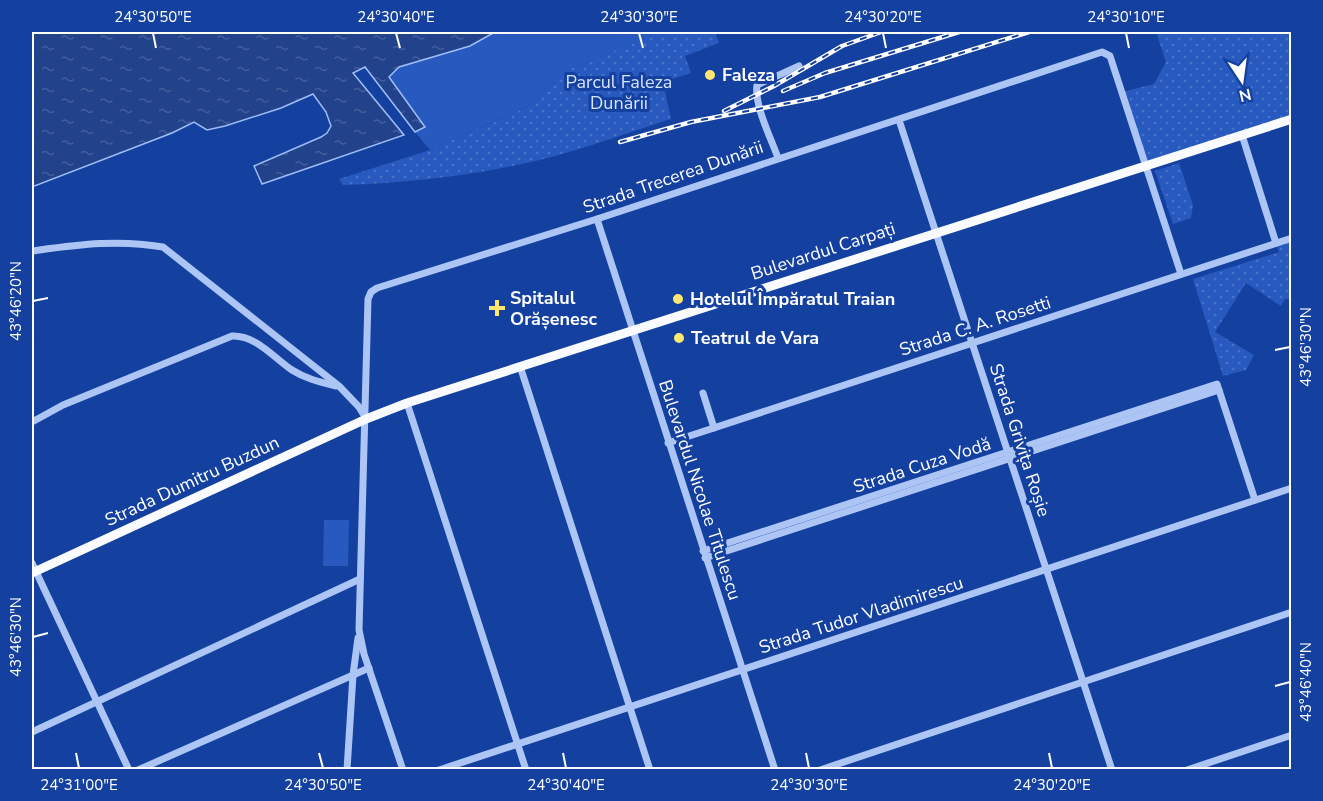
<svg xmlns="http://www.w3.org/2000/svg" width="1323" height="801" viewBox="0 0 1323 801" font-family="'Nunito Sans',sans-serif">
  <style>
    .grass { fill: #2759be }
    .park { fill: url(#park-dots) }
    .water { fill: url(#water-ripples); stroke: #9fbdf7; stroke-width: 1.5 }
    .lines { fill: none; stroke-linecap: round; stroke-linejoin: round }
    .minor { stroke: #adc5f4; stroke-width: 7 }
    .major { stroke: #fafbff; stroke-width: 9 }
    .rail-casing { stroke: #fff; stroke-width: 4.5 }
    .rail { stroke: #1440a0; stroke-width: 2; stroke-dasharray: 7; stroke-linecap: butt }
    .ticks { fill: none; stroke: #fff; stroke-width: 2 }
    .poi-dot { fill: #ffe770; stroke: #1440a0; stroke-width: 2 }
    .labels { text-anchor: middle; stroke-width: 6; stroke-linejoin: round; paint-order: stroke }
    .poi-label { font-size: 18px; font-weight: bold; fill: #fff; stroke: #1440a0; text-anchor: start }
    .park-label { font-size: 18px; fill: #d6e3fd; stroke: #1440a0 }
    .street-label { font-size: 18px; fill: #fff; stroke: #1440a0 }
    .neatline { fill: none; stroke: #fff; stroke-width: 2 }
    .ticks-label { font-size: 15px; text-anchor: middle; fill: #fff }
  </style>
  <defs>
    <pattern id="park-dots" width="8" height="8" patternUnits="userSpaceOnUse" patternTransform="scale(1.5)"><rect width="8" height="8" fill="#2759be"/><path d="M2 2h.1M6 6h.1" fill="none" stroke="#4772c8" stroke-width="1.8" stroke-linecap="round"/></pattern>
    <pattern id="water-ripples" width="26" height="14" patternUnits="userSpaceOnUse" patternTransform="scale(1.5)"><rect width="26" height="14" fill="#22428b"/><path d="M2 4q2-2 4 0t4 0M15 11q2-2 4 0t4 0" fill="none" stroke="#435e9c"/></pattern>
  </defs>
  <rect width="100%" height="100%" fill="#1440a0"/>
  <!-- grass -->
  <g class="grass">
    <polygon points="495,32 663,32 569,69 529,106 430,150 415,132 424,127 389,78 399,64 470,46"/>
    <polygon points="324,520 349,520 348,566 323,566"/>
  </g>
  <!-- park -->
  <g class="park">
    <path d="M662,32H715L719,43L685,56L691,73L663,82L671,119C620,135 569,155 517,165C460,177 401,183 343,185L339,179L430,150L529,106L569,69Z"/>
    <polygon points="1156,32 1291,32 1291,119 1146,166 1122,92 1154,84 1166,62"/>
    <polygon points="1179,163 1193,205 1191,218 1173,224 1155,171"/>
    <polygon points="1291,238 1291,298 1284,300 1281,306 1246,283 1215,332 1254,355 1246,370 1223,376 1193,279 1279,252 1276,243"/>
  </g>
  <!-- water -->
  <polygon class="water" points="32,32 495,32 470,46 399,67 389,77 425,127 415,132 365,67 353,73 404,135 262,184 254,166 321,137 327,133 331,126 326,112 313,94 281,108 225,126 207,130 194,122 172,133 32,187"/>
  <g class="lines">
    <!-- minor -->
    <g class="minor">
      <polyline points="899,120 1112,770"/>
      <polyline points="1242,135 1276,243"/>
      <path d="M778,158C771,138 754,105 757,85L799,66"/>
      <polyline points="597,219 775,770"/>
      <path d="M32,251C77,245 117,239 163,247L339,386L359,407L365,417"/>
      <polyline points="520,366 650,770"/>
      <polyline points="703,393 714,428"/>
      <polyline points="407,403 526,770"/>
      <path d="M32,422L63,405L232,336C256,335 274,358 292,370C306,379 320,382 336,386"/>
      <polyline points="668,443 1292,238"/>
      <polyline points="703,551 1217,384 1255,500"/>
      <polyline points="705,558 1219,390"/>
      <polyline points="32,563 129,770"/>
      <polyline points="32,732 360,579"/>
      <polyline points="138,770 369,668"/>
      <polyline points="347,770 353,675 358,638"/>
      <polyline points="403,770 364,654 359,630 368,299 371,292 377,288 597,219 1102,52 1110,56 1181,274"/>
      <polyline points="439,770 1292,488"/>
      <polyline points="820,770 1292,612"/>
      <polyline points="1187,770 1292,735"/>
    </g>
    <!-- major -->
    <polyline class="major" points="32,573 366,419 407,403 1292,119"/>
    <defs>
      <g id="rail">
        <polyline points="783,91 825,73 959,32"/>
        <polyline points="724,111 774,86 842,46 881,32"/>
        <polyline points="620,142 691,122 820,97 1029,32"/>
      </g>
    </defs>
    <!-- rail casing -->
    <use href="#rail" class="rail-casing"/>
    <!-- rail -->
    <use href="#rail" class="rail"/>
  </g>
  <!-- ticks -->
  <path class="ticks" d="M153,33L156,48M396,33L400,48M639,33L643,48M883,33L886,48M1126,33L1129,48M33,301L48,298M1275,350L1290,347M33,637L48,633M1275,686L1290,682M76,753L79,768M319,753L323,768M563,753L566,768M806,753L809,768M1049,753L1052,768"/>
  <!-- markers -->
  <g class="poi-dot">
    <circle cx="710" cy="75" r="6"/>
    <circle cx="678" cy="299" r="6"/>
    <path d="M494 299h6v6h6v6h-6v6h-6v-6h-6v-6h6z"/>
    <circle cx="679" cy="338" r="6"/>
  </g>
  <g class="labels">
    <!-- poi labels -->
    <g class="poi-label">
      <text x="722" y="81">Faleza</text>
      <text x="510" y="304">Spitalul<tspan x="510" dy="21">Orășenesc</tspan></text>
      <text x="690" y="305">Hotelul Împăratul Traian</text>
      <text x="691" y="344">Teatrul de Vara</text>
    </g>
    <!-- park labels -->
    <g class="park-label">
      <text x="619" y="88">Parcul Faleza<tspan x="619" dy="21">Dunării</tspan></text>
    </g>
    <!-- street labels -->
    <g class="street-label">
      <text transform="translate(673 177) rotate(-19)" y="6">Strada Trecerea Dunării</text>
      <text transform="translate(823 251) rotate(-18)" y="6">Bulevardul Carpați</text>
      <text transform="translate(975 326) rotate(-18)" y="6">Strada C. A. Rosetti</text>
      <text transform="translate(1020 440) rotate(72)" y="6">Strada Grivița Roșie</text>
      <text transform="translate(922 465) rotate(-18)" y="6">Strada Cuza Vodă</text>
      <text transform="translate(192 481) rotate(-25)" y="6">Strada Dumitru Buzdun</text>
      <text transform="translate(700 490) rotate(72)" y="6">Bulevardul Nicolae Titulescu</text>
      <text transform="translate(861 615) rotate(-18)" y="6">Strada Tudor Vladimirescu</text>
    </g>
  </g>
  <!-- border -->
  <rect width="1323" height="801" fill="none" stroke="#1440a0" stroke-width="66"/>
  <!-- north arrow -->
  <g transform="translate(1242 81) rotate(167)" stroke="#1440a0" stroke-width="4.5" paint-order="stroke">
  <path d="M0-4.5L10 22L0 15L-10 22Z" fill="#ffffff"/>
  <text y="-9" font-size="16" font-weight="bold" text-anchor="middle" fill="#ffffff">N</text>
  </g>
  <rect x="33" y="33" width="1257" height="735" class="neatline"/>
  <g class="ticks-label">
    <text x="153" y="22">24°30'50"E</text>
    <text x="396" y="22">24°30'40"E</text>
    <text x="639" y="22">24°30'30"E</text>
    <text x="883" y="22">24°30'20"E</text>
    <text x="1126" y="22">24°30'10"E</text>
    <text transform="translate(16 301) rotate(-90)" y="5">43°46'20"N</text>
    <text transform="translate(1306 347) rotate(-90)" y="5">43°46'30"N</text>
    <text transform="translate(16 637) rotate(-90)" y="5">43°46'30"N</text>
    <text transform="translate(1306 682) rotate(-90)" y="5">43°46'40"N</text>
    <text x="79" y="790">24°31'00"E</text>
    <text x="323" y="790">24°30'50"E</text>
    <text x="566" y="790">24°30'40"E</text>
    <text x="809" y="790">24°30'30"E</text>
    <text x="1052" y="790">24°30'20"E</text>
  </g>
</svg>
